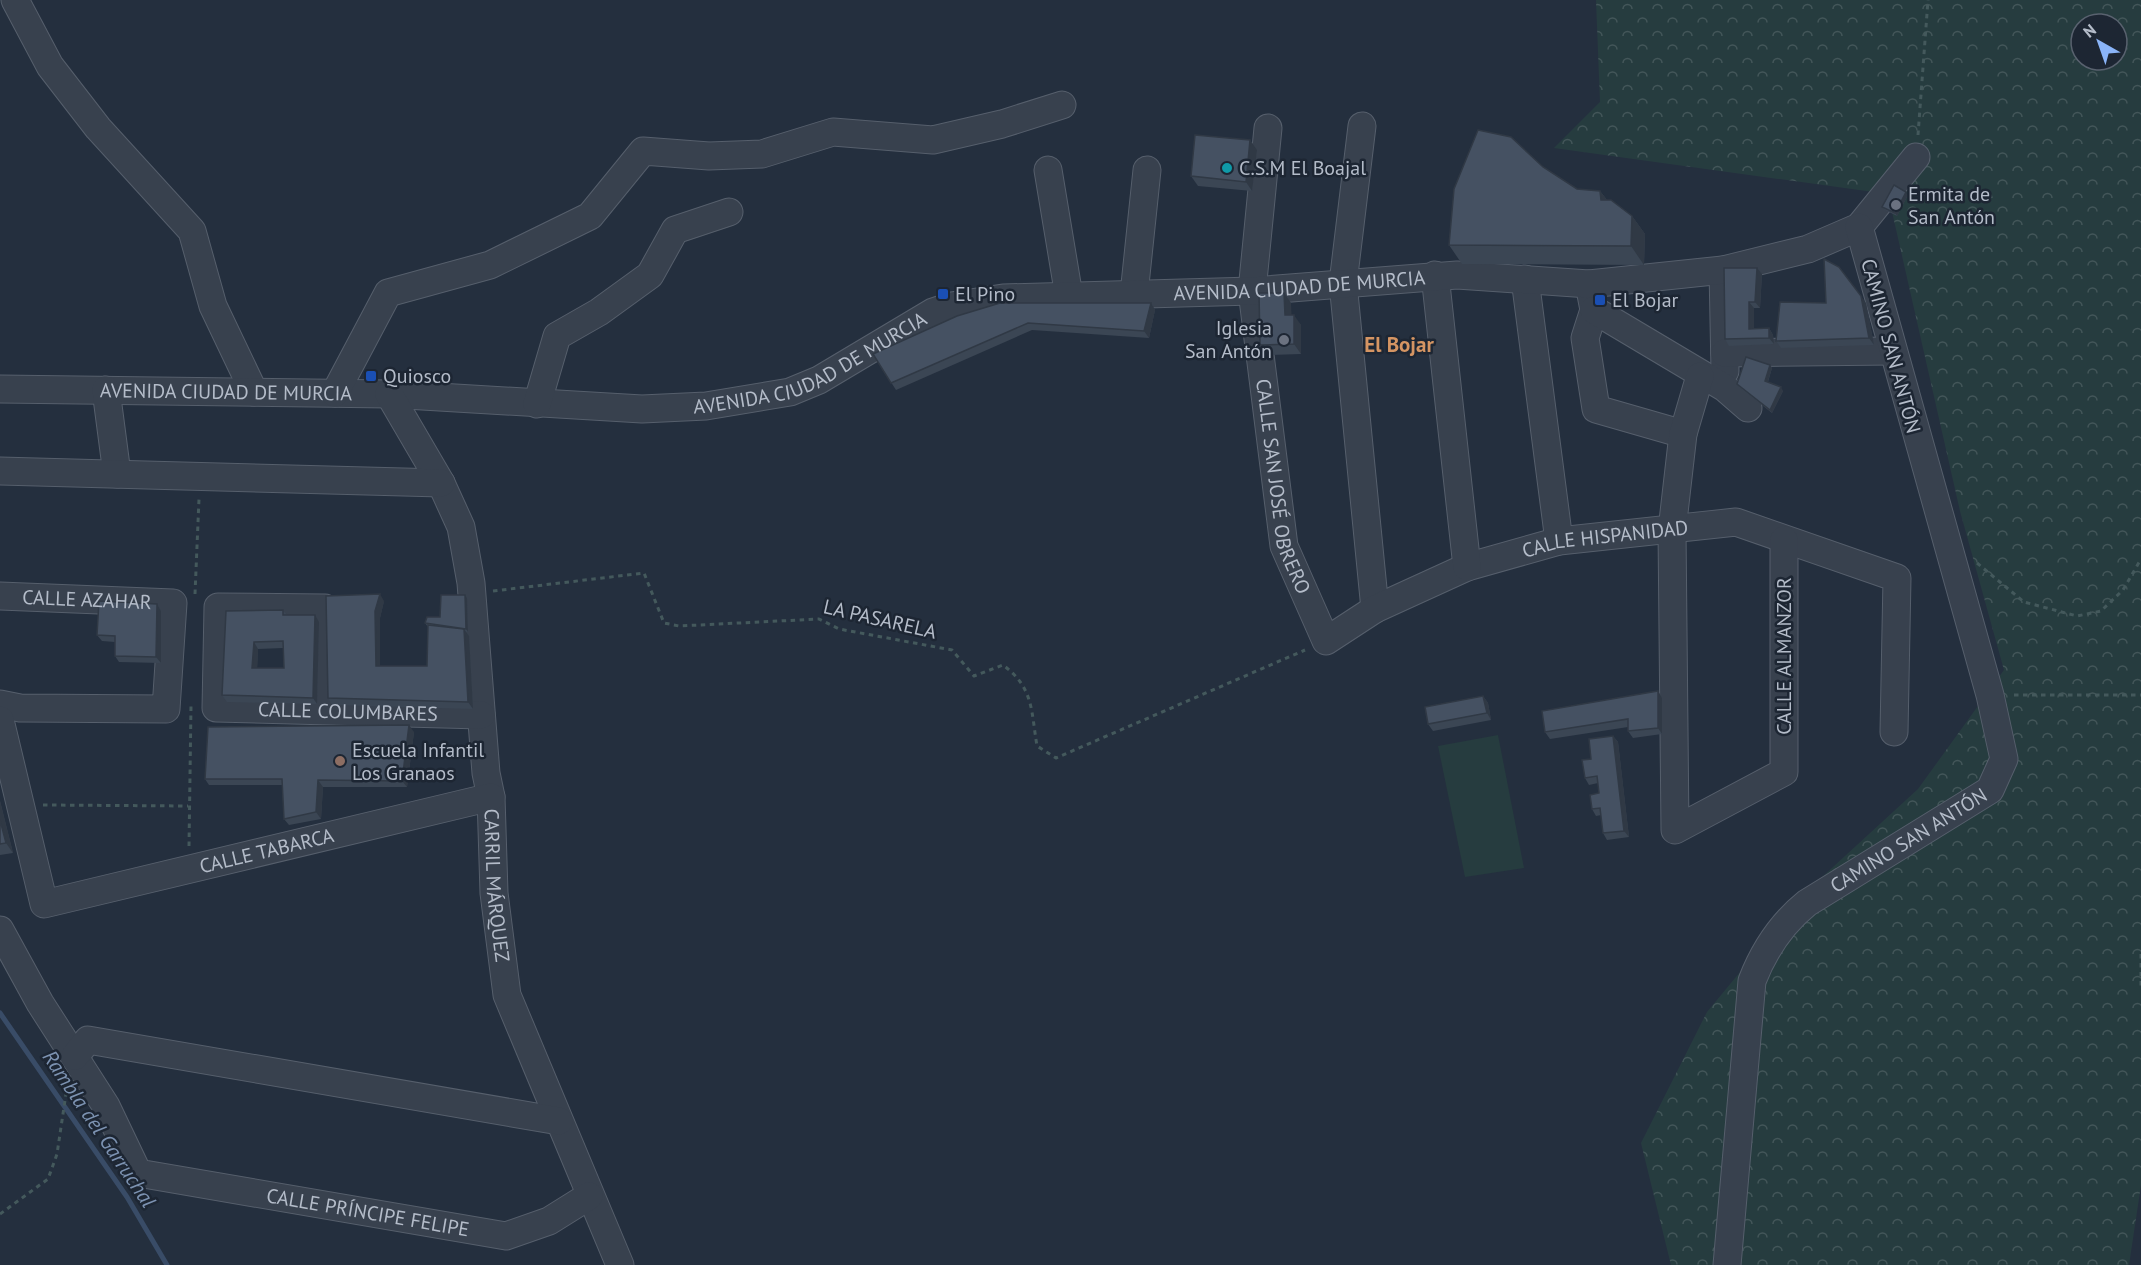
<svg xmlns="http://www.w3.org/2000/svg" width="2141" height="1265" viewBox="0 0 2141 1265" font-family="'PT Sans',sans-serif">
  <style>
    .forest { fill: url(#forest-crowns); fill-rule: evenodd }
    .pitch { fill: #263c3f }
    .lines { fill: none; stroke-linecap: round; stroke-linejoin: round }
    .stream { stroke: #394c67; stroke-width: 5 }
    .minor-casing { stroke: #565f6c; stroke-width: 29 }
    .path { stroke: #44595c; stroke-width: 3; stroke-dasharray: 4.5 4.5; stroke-linecap: butt }
    .minor { stroke: #38414e; stroke-width: 27 }
    .wall { fill: #3b4654; fill-rule: evenodd }
    .shaded-wall { fill: #303945 }
    .building { fill: #455162; stroke: #303945; stroke-width: 1.5; fill-rule: evenodd }
    .culture-dot { fill: #0f9aa8; stroke: #1d2633; stroke-width: 2 }
    .worship-dot { fill: #6b7280; stroke: #1d2633; stroke-width: 2 }
    .transit-dot { fill: #1a4fb4; stroke: #1d2633; stroke-width: 2 }
    .education-dot { fill: #8d6e63; stroke: #1d2633; stroke-width: 2 }
    .labels { text-anchor: middle; stroke-width: 5; stroke-linejoin: round; paint-order: stroke }
    .poi-label { font-size: 20px; fill: #b4bcc9; stroke: #1d2633; text-anchor: start }
    .street-label { font-size: 20px; fill: #b4bcc9; stroke: #1d2633 }
    .neighbourhood-label { font-size: 21px; font-weight: bold; fill: #d59563; stroke: #1d2633 }
    .water-label { font-size: 21px; font-style: italic; fill: #7c92b1; stroke: #1d2633 }
  </style>
  <defs>
    <pattern id="forest-crowns" width="20" height="18" patternUnits="userSpaceOnUse" patternTransform="scale(1.5)"><rect width="20" height="18" fill="#263c3f"/><path d="M2 6a3 3 0 1 1 6 0M12 15a3 3 0 1 1 6 0" fill="none" stroke="#435659"/></pattern>
  </defs>
  <rect width="100%" height="100%" fill="#242f3e"/>
  <!-- forest -->
  <path class="forest" d="M1596,0H2141V1185L2129,1265H1671L1641,1143L1707,1012L1808,890L1918,789L2004,670L1960,511L1888,194L1554,148L1600,102ZM2081,24H2117V60H2081Z"/>
  <!-- pitch -->
  <polygon class="pitch" points="1498,735 1524,868 1465,877 1438,746"/>
  <g class="lines">
    <!-- stream -->
    <polyline class="stream" points="0,1013 127,1197 167,1265"/>
    <defs>
      <g id="minor">
        <polyline points="15,0 50,66 98,128 192,231 213,306 254,392"/>
        <polyline points="1362,126 1343,283 1375,609"/>
        <path id="s1" d="M1268,128L1252,291L1284,546L1326,641L1375,609L1467,567L1559,541L1736,522L1897,578L1894,732"/>
        <polyline points="1048,170 1069,296"/>
        <polyline points="1723,270 1725,371"/>
        <polyline points="1435,275 1467,567"/>
        <polyline points="1525,279 1559,541"/>
        <polyline points="1589,284 1594,310 1585,338 1596,409 1683,434"/>
        <polyline points="1134,294 1147,170"/>
        <polyline points="1594,310 1725,388 1748,408"/>
        <polyline points="1725,353 1893,351"/>
        <polyline points="1700,376 1683,434 1672,530 1675,830 1784,772 1784,540"/>
        <path id="s2" d="M0,389L389,394L642,409L706,406L790,392L819,380L933,312L951,306L1003,298L1252,291L1457,275L1589,284L1723,270L1808,249L1859,227L1916,157"/>
        <polyline points="106,390 117,474"/>
        <polyline points="335,393 388,293 490,265 590,216 643,151 709,156 762,154 833,132 933,140 1002,124 1062,105"/>
        <path id="s3" d="M389,394L441,483L461,527L471,583L486,773L491,797L494,893L507,995L620,1265"/>
        <polyline points="537,404 557,336 599,312 650,275 675,230 729,212"/>
        <polyline points="0,471 441,483"/>
        <path id="s4" d="M0,596L173,603L166,709L20,708L0,704"/>
        <path id="s5" d="M323,710L325,608L218,607L216,708L481,715"/>
        <path id="s6" d="M0,720L44,904L491,797"/>
        <path id="s7" d="M0,930L40,1003L106,1106L138,1173L506,1236L549,1221L589,1196"/>
        <polyline points="75,1056 88,1040 559,1121"/>
        <path id="s8" d="M1727,1265L1752,981C1764,950 1781,924 1807,903L1990,790L2004,759L1990,695L1859,227"/>
      </g>
    </defs>
    <!-- minor casing -->
    <use href="#minor" class="minor-casing"/>
    <!-- path -->
    <g class="path">
      <polyline points="1918,135 1928,0"/>
      <polyline points="1977,563 2024,602 2077,616 2101,611 2123,590 2141,559"/>
      <path d="M493,591L644,573L664,623L679,626L819,619L839,629L952,650L974,676L1003,665C1034,688 1031,711 1037,746L1056,758L1305,650"/>
      <polyline points="195,594 199,499"/>
      <polyline points="2014,695 2141,695"/>
      <polyline points="43,805 188,806"/>
      <polyline points="189,846 191,706"/>
      <polyline points="2141,954 2141,989"/>
      <polyline points="0,1214 48,1179 57,1154 67,1087"/>
    </g>
    <!-- minor -->
    <use href="#minor" class="minor"/>
  </g>
  <!-- wall -->
  <g class="wall">
    <polygon points="1250,140 1257,150 1252,191 1198,186 1191,176"/>
    <polygon points="1543,167 1577,189 1600,191 1607,200 1632,216 1645,234 1644,265 1462,264 1449,245"/>
    <polygon points="1908,195 1897,216 1885,210 1882,207"/>
    <polygon points="1757,268 1762,274 1760,308 1754,308 1754,329 1769,328 1773,335 1774,344 1729,346 1725,339"/>
    <polygon points="1151,303 1155,310 1149,338 1032,330 896,390 873,354 957,316"/>
    <polygon points="1291,303 1291,315 1301,325 1301,354 1266,355 1260,345"/>
    <polygon points="1866,303 1874,345 1781,348 1776,341"/>
    <polygon points="1770,365 1772,368 1768,382 1783,391 1772,413 1739,387 1737,384"/>
    <polygon points="465,595 467,598 468,632 466,632 469,636 473,709 332,705 328,698 384,601 380,618 380,666 427,666 428,627 425,623 440,617"/>
    <polygon points="157,604 161,611 161,663 119,662 115,656 115,642 102,641 97,635"/>
    <path d="M283,610L287,615L319,622L317,704L227,702L222,695L226,611ZM283,648L284,668H257L258,649Z"/>
    <polygon points="1658,691 1662,698 1662,734 1633,738 1628,731 1628,727 1550,739 1545,732"/>
    <polygon points="1483,696 1488,703 1491,720 1433,731 1428,724"/>
    <polygon points="414,732 407,787 323,787 321,819 289,825 284,819 282,785 209,785 205,779"/>
    <polygon points="1613,736 1618,742 1629,837 1607,840 1603,833 1601,815 1596,816 1592,809 1599,793 1598,783 1589,785 1585,778 1591,759"/>
    <polygon points="0,801 13,853 0,855"/>
  </g>
  <!-- shaded-wall -->
  <g class="shaded-wall">
    <polygon points="1250,140 1257,150 1252,191 1246,182"/>
    <polygon points="1600,191 1614,209 1601,200"/>
    <polygon points="1906,192 1908,195 1897,216 1895,213"/>
    <polygon points="1632,216 1645,234 1644,265 1631,246"/>
    <polygon points="1757,268 1762,274 1760,308 1755,302"/>
    <polygon points="1284,293 1291,303 1292,325 1285,315"/>
    <polygon points="1861,296 1866,303 1874,345 1869,338"/>
    <polygon points="1749,302 1754,308 1754,336 1749,329"/>
    <polygon points="1151,303 1155,310 1149,338 1144,331"/>
    <polygon points="1294,315 1301,325 1301,354 1294,344"/>
    <polygon points="1769,328 1773,335 1774,344 1769,338"/>
    <polygon points="1770,365 1772,368 1767,384 1765,381"/>
    <polygon points="1781,387 1783,391 1772,413 1770,410"/>
    <polygon points="380,594 384,601 380,618 380,673 376,666 375,611"/>
    <polygon points="465,595 467,598 468,632 466,629"/>
    <polygon points="157,604 161,611 161,663 156,657"/>
    <polygon points="315,615 319,622 317,704 313,698"/>
    <polygon points="464,629 469,636 473,709 468,702"/>
    <polygon points="254,642 258,649 257,675 252,668"/>
    <polygon points="1658,691 1662,698 1662,734 1658,728"/>
    <polygon points="1483,696 1488,703 1491,720 1487,713"/>
    <polygon points="409,725 414,732 407,787 402,781"/>
    <polygon points="1613,736 1618,742 1629,837 1624,831"/>
    <polygon points="318,780 323,787 321,819 316,812"/>
    <polygon points="0,801 13,853 6,843 0,820"/>
  </g>
  <!-- building -->
  <g class="building">
    <polygon points="1478,130 1511,137 1543,167 1577,189 1600,191 1601,200 1611,200 1632,216 1631,246 1449,245 1454,189"/>
    <polygon points="1195,135 1250,140 1246,182 1191,176"/>
    <polygon points="1894,185 1906,192 1895,213 1882,207"/>
    <polygon points="1824,259 1839,267 1861,296 1869,338 1776,341 1780,302 1826,303"/>
    <polygon points="1724,268 1757,268 1755,302 1749,302 1749,329 1769,328 1769,338 1725,339"/>
    <polygon points="1259,293 1284,293 1285,315 1294,315 1294,344 1260,345"/>
    <polygon points="1000,303 1151,303 1144,331 1028,323 891,383 873,354 957,316"/>
    <polygon points="1746,357 1770,365 1765,381 1781,387 1770,410 1737,384"/>
    <polygon points="380,594 375,611 376,666 427,666 428,625 464,629 468,702 328,698 326,596"/>
    <polygon points="441,595 465,595 466,629 425,623 427,617 440,617"/>
    <polygon points="99,601 157,604 156,657 115,656 115,636 97,635"/>
    <path d="M283,610V615H315L313,698L222,695L226,611ZM283,641L284,668H252L254,642Z"/>
    <polygon points="1658,691 1658,728 1628,731 1628,719 1545,732 1542,711"/>
    <polygon points="1483,696 1487,713 1428,724 1425,707"/>
    <polygon points="409,725 402,781 318,780 316,812 284,819 282,779 205,779 208,727"/>
    <polygon points="1613,736 1624,831 1603,833 1600,808 1592,809 1590,795 1599,793 1597,776 1585,778 1582,760 1591,759 1589,739"/>
    <polygon points="0,820 6,843 0,844"/>
  </g>
  <!-- markers -->
  <circle class="culture-dot" cx="1227" cy="168" r="6"/>
  <g class="worship-dot">
    <circle cx="1896" cy="205" r="6"/>
    <circle cx="1284" cy="340" r="6"/>
  </g>
  <g class="transit-dot">
    <rect x="937" y="288" width="12" height="12" rx="3"/>
    <rect x="1594" y="294" width="12" height="12" rx="3"/>
    <rect x="365" y="370" width="12" height="12" rx="3"/>
  </g>
  <circle class="education-dot" cx="340" cy="761" r="6"/>
  <g class="labels">
    <!-- poi labels -->
    <g class="poi-label">
      <text x="1239" y="175">C.S.M El Boajal</text>
      <text x="1908" y="201">Ermita de<tspan x="1908" dy="23">San Antón</tspan></text>
      <text x="955" y="301">El Pino</text>
      <text x="1612" y="307">El Bojar</text>
      <text x="1272" y="335" text-anchor="end">Iglesia<tspan x="1272" dy="23">San Antón</tspan></text>
      <text x="383" y="383">Quiosco</text>
      <text x="352" y="757">Escuela Infantil<tspan x="352" dy="23">Los Granaos</tspan></text>
    </g>
    <!-- street labels -->
    <g class="street-label">
      <text dy="7" stroke="none"><textPath href="#s2" startOffset="1324">AVENIDA CIUDAD DE MURCIA</textPath></text>
      <text transform="translate(1891 346) rotate(75)" y="7">CAMINO SAN ANTÓN</text>
      <text dy="7" stroke="none"><textPath href="#s2" startOffset="820">AVENIDA CIUDAD DE MURCIA</textPath></text>
      <text dy="7" stroke="none"><textPath href="#s2" startOffset="226">AVENIDA CIUDAD DE MURCIA</textPath></text>
      <text dy="7" stroke="none"><textPath href="#s1" startOffset="362">CALLE SAN JOSÉ OBRERO</textPath></text>
      <text dy="7" stroke="none"><textPath href="#s1" startOffset="826">CALLE HISPANIDAD</textPath></text>
      <text dy="7" stroke="none"><textPath href="#s4" startOffset="87">CALLE AZAHAR</textPath></text>
      <text transform="translate(880 619) rotate(13)" y="7">LA PASARELA</text>
      <text transform="translate(1784 656) rotate(-90)" y="7">CALLE ALMANZOR</text>
      <text dy="7" stroke="none"><textPath href="#s5" startOffset="442">CALLE COLUMBARES</textPath></text>
      <text dy="7" stroke="none"><textPath href="#s8" startOffset="501">CAMINO SAN ANTÓN</textPath></text>
      <text dy="7" stroke="none"><textPath href="#s6" startOffset="418">CALLE TABARCA</textPath></text>
      <text dy="7" stroke="none"><textPath href="#s3" startOffset="512">CARRIL MÁRQUEZ</textPath></text>
      <text dy="7" stroke="none"><textPath href="#s7" startOffset="513">CALLE PRÍNCIPE FELIPE</textPath></text>
    </g>
    <!-- neighbourhood labels -->
    <g class="neighbourhood-label">
      <text x="1399" y="352">El Bojar</text>
    </g>
    <!-- water labels -->
    <g class="water-label">
      <text transform="translate(99 1129) rotate(56)" y="7">Rambla del Garruchal</text>
    </g>
  </g>
  <!-- north arrow -->
  <g transform="translate(2099 42) rotate(320)"><circle r="28" fill="#1d2633" stroke="#59626f" stroke-width="1.5"/>
  <path d="M0-4.5L10 22L0 15L-10 22Z" fill="#8ab4f8"/>
  <text y="-9" font-size="16" font-weight="bold" text-anchor="middle" fill="#b4bcc9">N</text>
  </g>
</svg>
